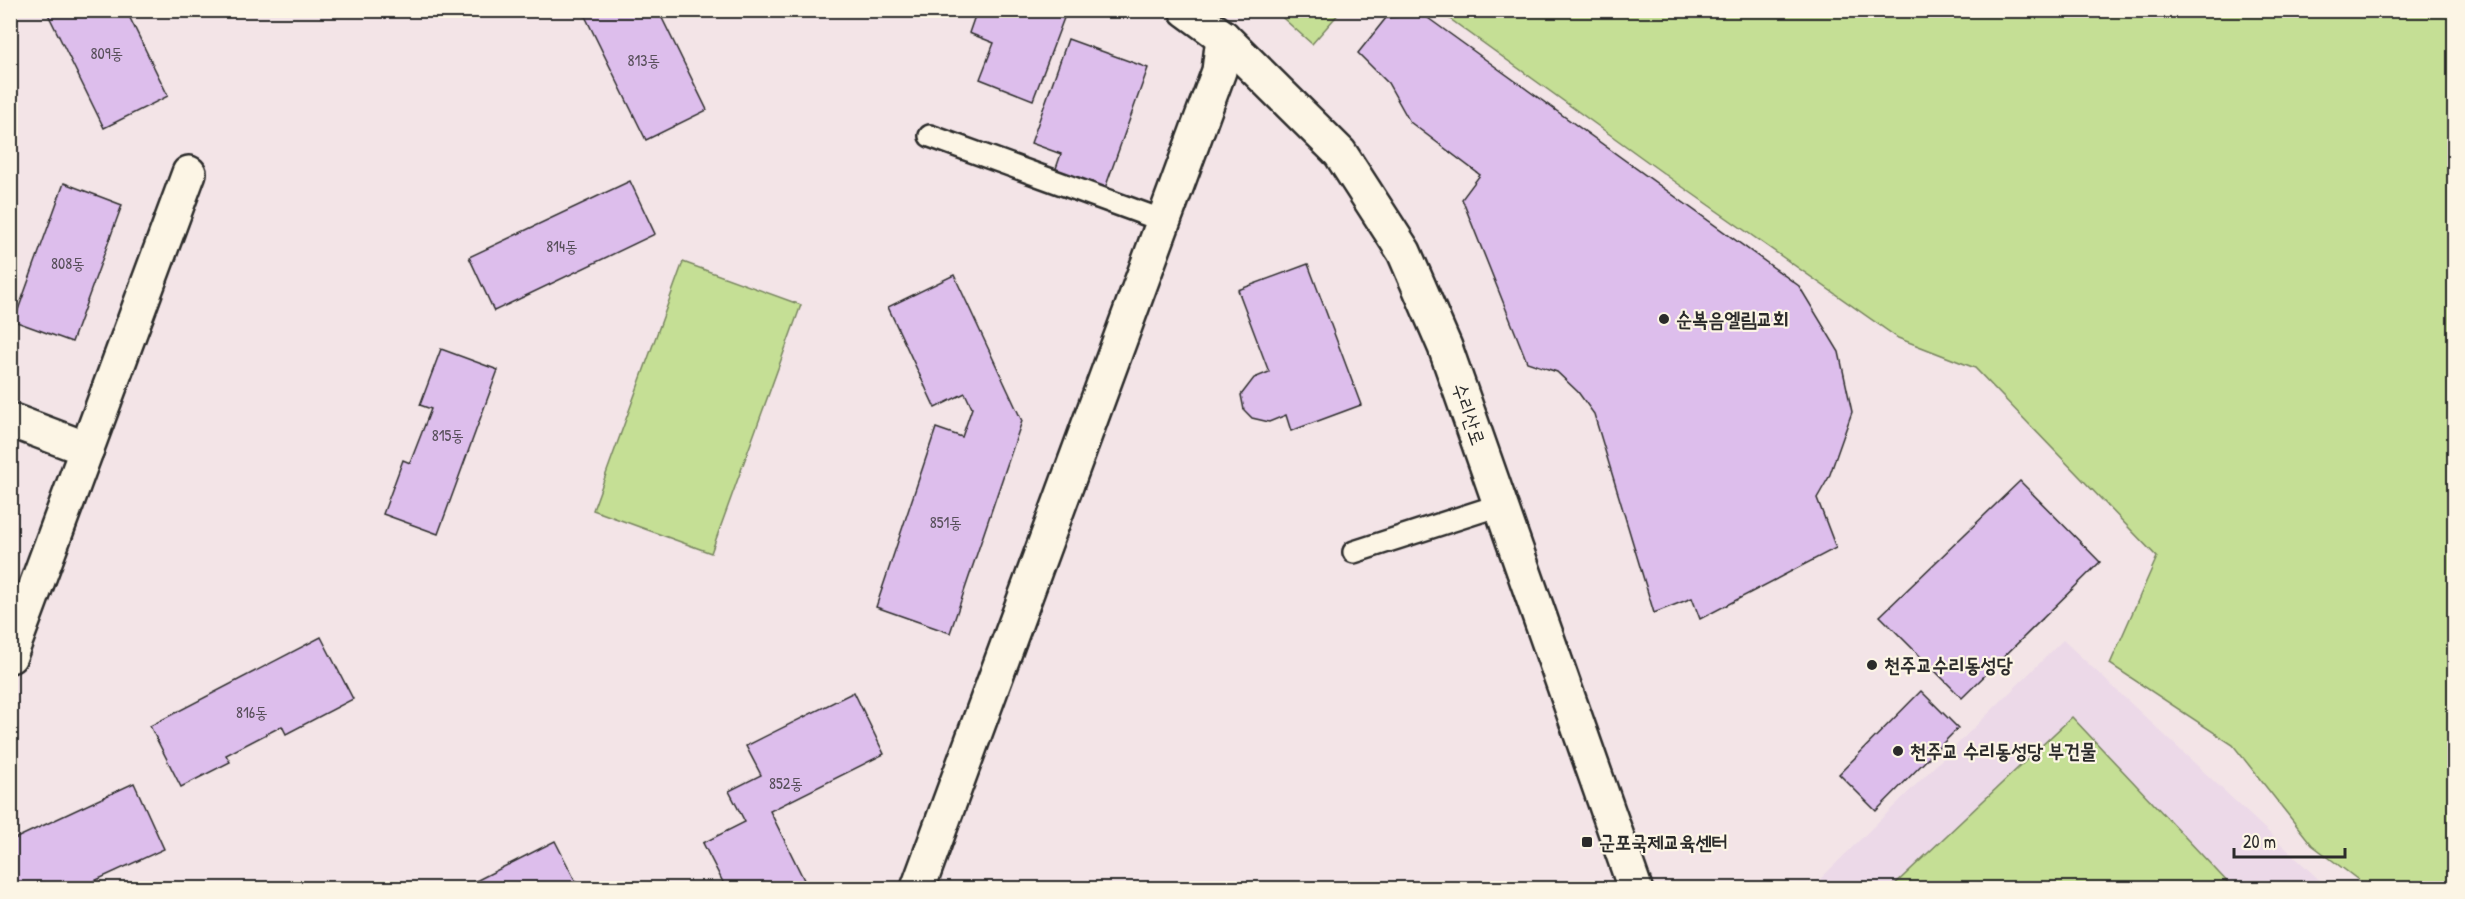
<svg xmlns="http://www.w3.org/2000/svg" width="2465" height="899" viewBox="0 0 2465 899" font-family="'Patrick Hand','Poor Story',sans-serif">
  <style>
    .built { fill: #ecd9e8 }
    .green { fill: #c5df95; stroke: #788560; stroke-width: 1.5 }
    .building { fill: #ddbeec; stroke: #2b2b2b; stroke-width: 1.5 }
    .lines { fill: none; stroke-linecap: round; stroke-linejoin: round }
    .lane-casing { stroke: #2b2b2b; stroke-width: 26 }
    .street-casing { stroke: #2b2b2b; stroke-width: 38 }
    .secondary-casing { stroke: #2b2b2b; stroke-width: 38 }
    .lane { stroke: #fcf5e5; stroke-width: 21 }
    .street { stroke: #fcf5e5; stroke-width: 33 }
    .secondary { stroke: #fcf5e5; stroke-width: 33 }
    .poi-dot { fill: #2b2b2b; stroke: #fcf5e5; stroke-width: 2 }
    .labels { text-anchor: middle; stroke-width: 4.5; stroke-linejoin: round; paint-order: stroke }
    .number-label { font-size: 16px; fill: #58505b }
    .poi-label { font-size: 20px; font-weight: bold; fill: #2b2b2b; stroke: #fcf5e5; text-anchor: start }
    .street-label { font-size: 20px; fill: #2b2b2b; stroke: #fcf5e5 }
  </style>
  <rect width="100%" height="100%" fill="#f3e4e7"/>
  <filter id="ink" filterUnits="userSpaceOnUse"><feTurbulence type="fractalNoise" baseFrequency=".0167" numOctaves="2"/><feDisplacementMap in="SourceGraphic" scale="12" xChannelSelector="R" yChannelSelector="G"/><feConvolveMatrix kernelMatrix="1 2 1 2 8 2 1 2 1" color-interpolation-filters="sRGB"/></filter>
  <g filter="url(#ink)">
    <!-- built -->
    <polygon class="built" points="2063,640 2328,888 1811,888"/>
    <!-- green -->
    <g class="green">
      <polygon points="1275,11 1341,11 1312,44"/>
      <polygon points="1439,11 2454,11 2454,888 2369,888 2312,845 2233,745 2110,664 2157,557 1975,368 1898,338 1677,183"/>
      <polygon points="683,262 801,305 711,553 593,510"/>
      <polygon points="2072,717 2233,888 1891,888"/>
    </g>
    <!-- building -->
    <g class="building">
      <polygon points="46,10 126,10 168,96 104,128"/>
      <polygon points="582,10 658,10 707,110 646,140"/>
      <polygon points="977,10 1067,10 1033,100 980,79 994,43 969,33"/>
      <polygon points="1421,13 1799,286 1839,352 1852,412 1829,477 1817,498 1836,548 1700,619 1692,598 1654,613 1594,414 1578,392 1557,372 1527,362 1462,199 1480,175 1410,122 1388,83 1358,53 1386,18"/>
      <polygon points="1068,39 1148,68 1103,194 1053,177 1061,154 1031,143"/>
      <polygon points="630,181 655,234 494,311 469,257"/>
      <polygon points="64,183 122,205 72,342 14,321"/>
      <polygon points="1308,264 1361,405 1291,431 1286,415 1269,422 1252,418 1244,410 1241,395 1254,378 1269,372 1238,290"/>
      <polygon points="954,275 1022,421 950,633 876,607 936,428 962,437 972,408 965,393 935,408 888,307"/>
      <polygon points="441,349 498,370 438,534 383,514 403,460 410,463 431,409 420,405"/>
      <polygon points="2020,481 2100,562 1962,698 1880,616"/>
      <polygon points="321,637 353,699 286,734 282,726 226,755 230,762 181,787 150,726"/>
      <polygon points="1921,691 1958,728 1876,811 1839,774"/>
      <polygon points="854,692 884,754 770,811 808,888 726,888 703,843 745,822 729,791 761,775 746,746"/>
      <polygon points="134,783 164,849 79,888 10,888 10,841"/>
      <polygon points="555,841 579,888 462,888"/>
    </g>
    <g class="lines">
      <defs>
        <g id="lane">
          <polyline points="930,136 1164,221"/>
          <polyline points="1354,552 1500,505"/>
        </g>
        <g id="street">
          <polyline points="10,420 87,449"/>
          <polyline points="10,656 189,173"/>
          <polyline points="918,888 1219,71 1223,37"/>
        </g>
        <polyline id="secondary" points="1186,10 1223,37 1340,153 1404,252 1445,347 1635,888"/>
      </defs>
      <!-- lane casing -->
      <use href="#lane" class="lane-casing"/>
      <!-- street casing -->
      <use href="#street" class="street-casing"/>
      <!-- secondary casing -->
      <use href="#secondary" class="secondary-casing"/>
      <!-- lane -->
      <use href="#lane" class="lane"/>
      <!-- street -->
      <use href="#street" class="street"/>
      <!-- secondary -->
      <use href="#secondary" class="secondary"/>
    </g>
  </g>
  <!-- markers -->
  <g class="poi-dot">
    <circle cx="1664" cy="319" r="6"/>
    <circle cx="1872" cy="665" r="6"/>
    <circle cx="1898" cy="751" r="6"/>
    <rect x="1581" y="836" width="12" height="12" rx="3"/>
  </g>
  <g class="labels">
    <!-- number labels -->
    <g class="number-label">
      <text x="107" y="59">809동</text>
      <text x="644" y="66">813동</text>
      <text x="562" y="252">814동</text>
      <text x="68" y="269">808동</text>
      <text x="448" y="441">815동</text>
      <text x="946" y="528">851동</text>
      <text x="252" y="718">816동</text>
      <text x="786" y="789">852동</text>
    </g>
    <!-- poi labels -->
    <g class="poi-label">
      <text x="1676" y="326">순복음엘림교회</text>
      <text x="1884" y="672">천주교수리동성당</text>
      <text x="1910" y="758">천주교 수리동성당 부건물</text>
      <text x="1599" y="849">군포국제교육센터</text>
    </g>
    <!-- street labels -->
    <g class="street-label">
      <text transform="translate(1469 414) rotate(71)" y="7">수리산로</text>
    </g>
  </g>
  <!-- margin -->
  <rect width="2465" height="899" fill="none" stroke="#fcf5e5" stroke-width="36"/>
  <rect x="18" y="18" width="2429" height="863" fill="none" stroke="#2b2b2b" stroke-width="2" filter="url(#ink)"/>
  <!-- scale -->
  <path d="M2234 848v9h111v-9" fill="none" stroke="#2b2b2b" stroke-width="3"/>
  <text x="2243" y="848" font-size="18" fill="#2b2b2b" stroke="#fcf5e5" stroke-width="4.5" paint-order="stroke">20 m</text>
</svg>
